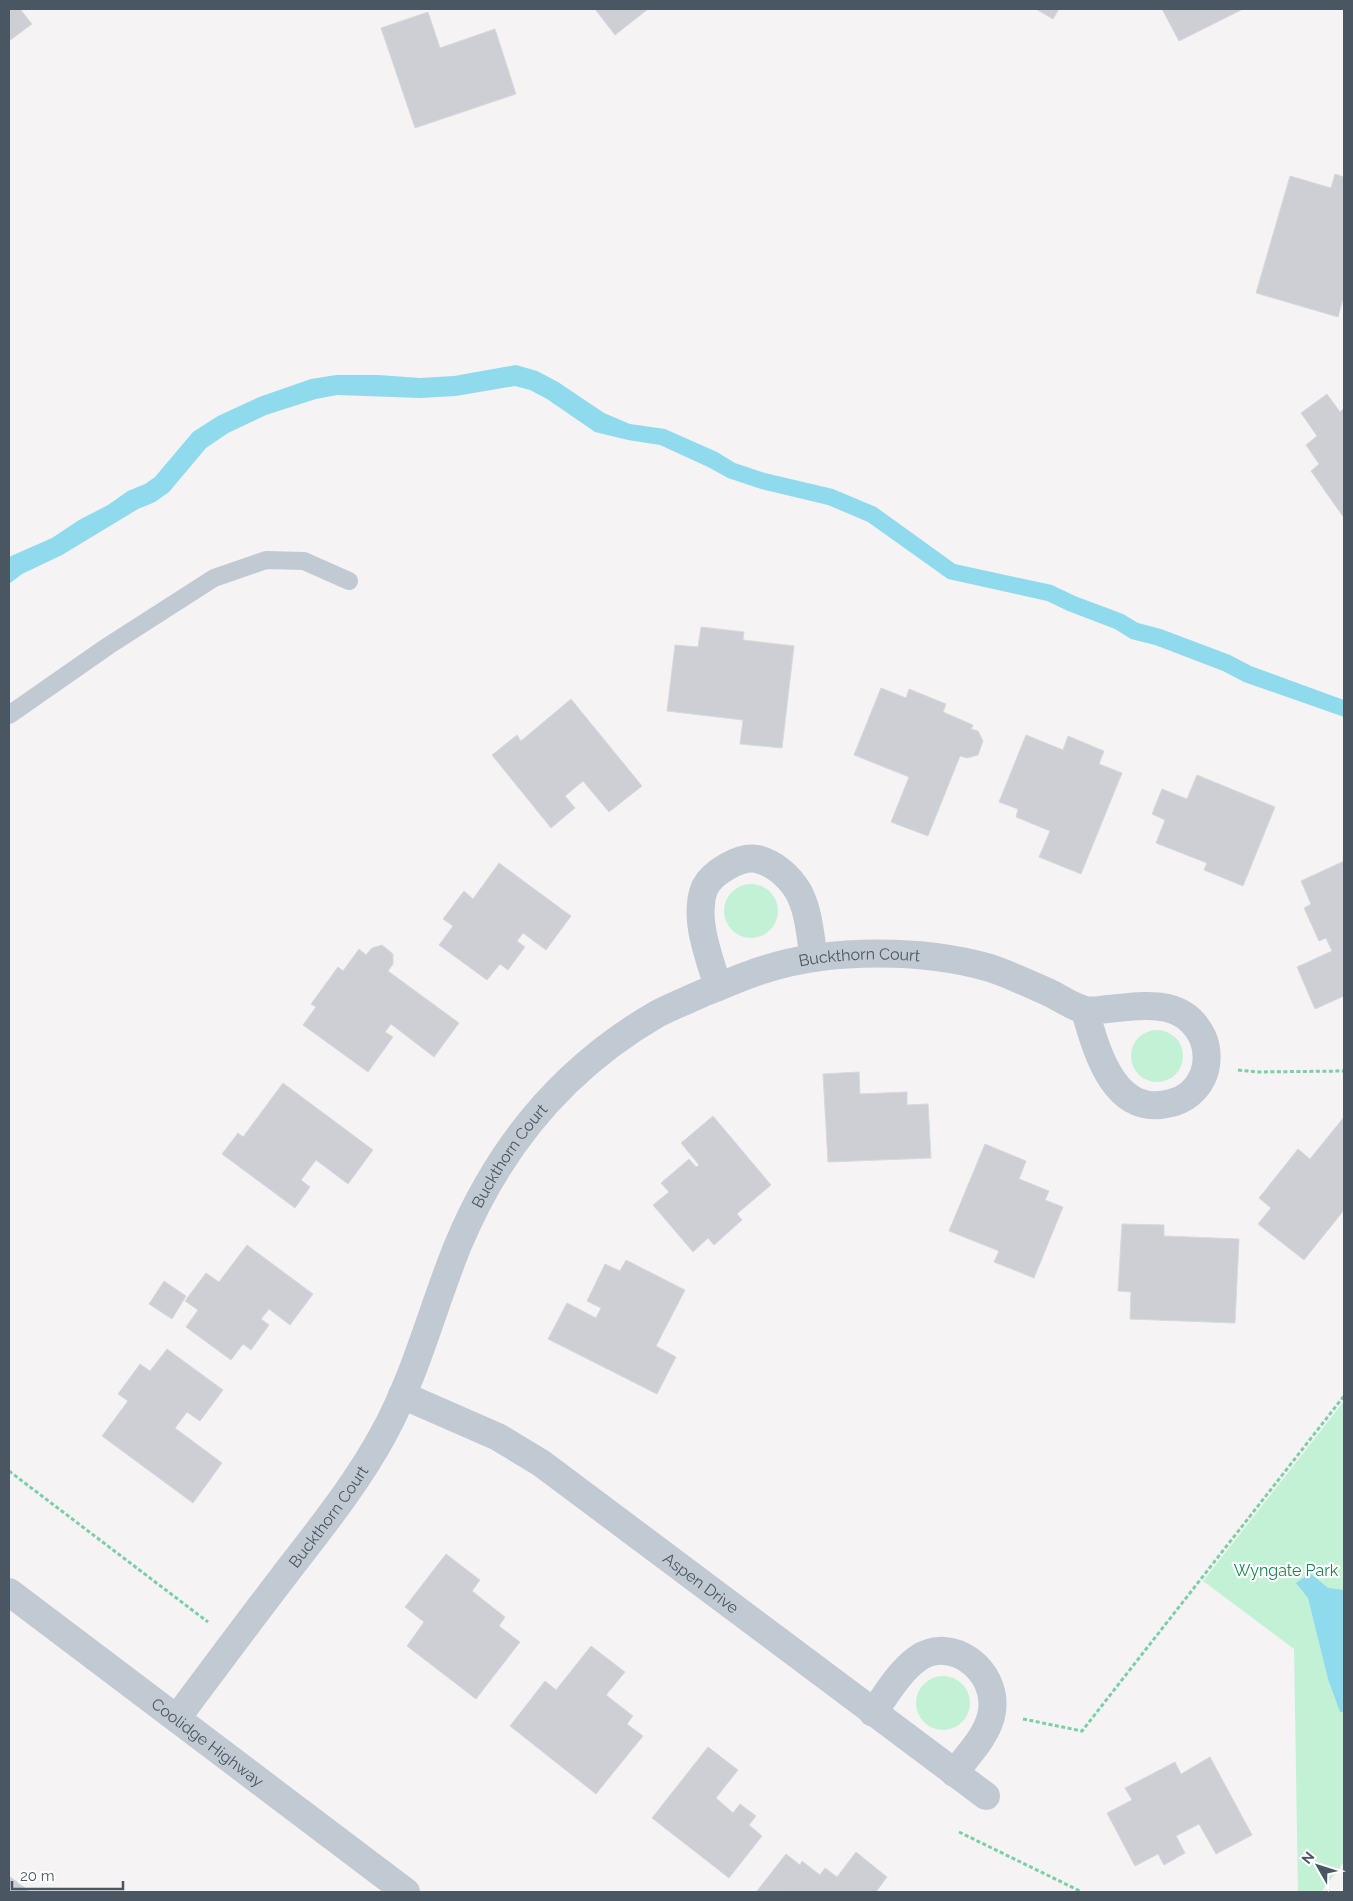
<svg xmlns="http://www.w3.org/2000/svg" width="1353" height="1901" viewBox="0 0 1353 1901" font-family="Raleway,sans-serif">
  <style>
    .green { fill: #c3f1d5 }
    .water { fill: #90daee }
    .building { fill: #cdcfd5; stroke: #d7d9de }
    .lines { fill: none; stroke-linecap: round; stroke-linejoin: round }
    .path { stroke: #7ad0a6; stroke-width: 3; stroke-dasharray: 4 2.5; stroke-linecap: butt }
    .service { stroke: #c1cad2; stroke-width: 18 }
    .minor { stroke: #c1cad2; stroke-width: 28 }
    .tertiary { stroke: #c1cad2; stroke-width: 28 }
    .labels { text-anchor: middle; stroke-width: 4.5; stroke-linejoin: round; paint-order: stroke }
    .street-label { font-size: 16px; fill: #4a5661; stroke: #fff }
    .park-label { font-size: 16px; fill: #17864f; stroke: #fff }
  </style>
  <rect width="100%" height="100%" fill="#f5f3f3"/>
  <!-- green -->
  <g class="green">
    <circle cx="751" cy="911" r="27"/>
    <circle cx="1157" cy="1056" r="26"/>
    <polygon points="1344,1401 1344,1862 1321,1892 1298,1892 1294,1649 1203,1581"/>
    <circle cx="943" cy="1703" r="27"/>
  </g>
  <!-- water -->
  <g class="water">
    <polygon points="516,365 537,371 558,382 604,413 630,424 665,429 717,452 735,463 765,473 833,489 876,507 955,564 1052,585 1075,596 1123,614 1138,623 1161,629 1230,655 1251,666 1344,700 1344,717 1244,682 1223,671 1155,645 1131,639 1115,629 1068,611 1047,601 948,579 868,522 828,505 761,489 728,478 708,467 660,445 628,440 595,432 547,399 530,390 515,386 456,396 420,398 337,395 316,399 266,415 228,433 206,448 169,492 155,502 138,509 62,555 22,574 9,584 9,558 11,556 52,538 79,520 108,505 128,491 145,484 155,477 193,432 218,416 259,397 311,379 336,375 378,375 420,378 454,376"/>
    <polygon points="1310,1573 1328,1588 1344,1590 1344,1712 1340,1712 1328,1679 1308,1598 1296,1583"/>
  </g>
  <!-- building -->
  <g class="building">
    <polygon points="9,9 20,9 32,24 9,41"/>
    <polygon points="595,9 648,9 615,35"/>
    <polygon points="1036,9 1059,9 1053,19"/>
    <polygon points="1162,9 1243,9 1179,41"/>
    <polygon points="428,12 440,48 495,29 516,94 415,128 381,28"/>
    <polygon points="1335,174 1344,177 1344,295 1338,317 1256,293 1290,176 1331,188"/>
    <polygon points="1327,394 1340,412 1344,408 1344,518 1311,471 1319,464 1306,445 1317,436 1301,413"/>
    <polygon points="701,627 744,632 743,640 794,646 782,748 740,744 743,720 667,711 675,645 698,647"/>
    <polygon points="881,688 906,698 909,689 946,704 943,712 973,725 971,729 978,731 983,741 978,755 967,758 960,756 928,836 891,822 909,777 854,755"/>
    <polygon points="571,699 642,786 609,812 583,781 565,796 575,808 551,828 492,755 517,735 521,741"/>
    <polygon points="1026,735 1063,750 1068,736 1104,751 1099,764 1122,773 1081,874 1039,857 1050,831 1016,817 1018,809 999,802"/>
    <polygon points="1197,775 1275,807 1243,886 1204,870 1207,863 1156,843 1165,820 1152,814 1162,789 1187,799"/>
    <polygon points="1344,861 1344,996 1315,1009 1297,967 1332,951 1326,938 1319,941 1304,908 1311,904 1301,881"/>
    <polygon points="499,863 571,916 546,950 523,933 517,941 525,947 508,970 500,964 487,980 439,945 453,926 443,919 464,891 473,899"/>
    <polygon points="382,945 393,954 393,964 388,971 459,1023 434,1057 391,1024 385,1032 393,1037 368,1072 303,1025 316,1007 311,1004 338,967 343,971 359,949 366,955 372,948"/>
    <polygon points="859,1072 860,1094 907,1092 907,1105 928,1104 931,1158 828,1162 823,1074"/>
    <polygon points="283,1083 373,1150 348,1184 316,1160 301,1180 310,1187 295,1208 222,1154 238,1133 243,1137"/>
    <polygon points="713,1116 771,1185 739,1212 737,1214 742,1220 714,1245 708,1238 693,1252 653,1205 669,1192 661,1183 689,1159 696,1167 699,1165 681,1143"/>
    <polygon points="1344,1117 1344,1210 1304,1260 1258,1224 1271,1208 1259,1198 1298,1149 1310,1159"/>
    <polygon points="985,1144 1026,1161 1019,1179 1049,1191 1045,1200 1063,1207 1034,1278 994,1262 999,1251 949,1231"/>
    <polygon points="1122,1224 1164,1225 1164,1236 1239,1239 1235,1323 1130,1319 1131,1292 1118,1291"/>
    <polygon points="247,1245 313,1294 290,1325 269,1309 261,1319 269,1325 251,1350 243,1344 231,1360 186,1327 198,1310 185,1301 206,1273 219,1282"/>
    <polygon points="626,1260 685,1290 656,1346 676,1357 657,1394 548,1339 567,1303 596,1318 601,1308 587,1301 605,1264 620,1271"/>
    <polygon points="164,1281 186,1296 172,1319 149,1304"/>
    <polygon points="167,1349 223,1390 200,1421 187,1412 175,1428 222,1463 193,1503 102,1436 128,1401 118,1394 140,1364 150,1371"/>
    <polygon points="446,1554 480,1580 472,1591 505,1617 499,1626 520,1642 476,1699 407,1646 424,1622 405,1607"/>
    <polygon points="591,1646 625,1672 606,1695 633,1716 627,1724 643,1736 596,1794 510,1726 545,1681 556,1690"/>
    <polygon points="708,1747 738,1770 716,1798 733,1813 740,1804 756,1816 749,1825 762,1836 729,1878 652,1818"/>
    <polygon points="1210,1757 1252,1835 1216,1854 1199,1824 1176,1836 1185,1853 1164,1865 1158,1854 1135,1866 1107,1813 1132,1800 1125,1788 1175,1762 1181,1774"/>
    <polygon points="856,1852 887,1877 876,1892 757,1891 786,1854 800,1865 802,1861 820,1875 825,1868 837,1877"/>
    <polygon points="9,1876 30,1892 9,1892"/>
  </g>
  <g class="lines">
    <!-- path -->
    <g class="path">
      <polyline points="1238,1070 1257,1072 1344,1071"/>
      <polyline points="9,1471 208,1622"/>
      <polyline points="1023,1719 1082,1731 1344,1396"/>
      <polyline points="959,1832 1082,1892"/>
    </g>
    <!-- service -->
    <polyline class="service" points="9,715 108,646 214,578 266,560 304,561 349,581"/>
    <!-- minor -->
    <g class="minor">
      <path d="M718,987C711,963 698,930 701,905C701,900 703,892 705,887C713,872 740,856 757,859C774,863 789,876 798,891C809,910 810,936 814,958"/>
      <path id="s1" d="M402,1395L498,1437L541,1463L986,1796"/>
      <path d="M873,1713C886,1695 899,1672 917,1659C952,1634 998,1671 992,1711C989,1734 968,1755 954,1773"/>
      <path id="s2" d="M177,1718C212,1671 247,1624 283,1577C319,1530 356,1485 384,1433C416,1375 433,1306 458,1245C499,1146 564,1068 657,1014C672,1006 688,1000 703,993C724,985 745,975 766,969C831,948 925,949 990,968C1011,975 1032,985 1052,994C1061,999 1072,1006 1082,1009C1090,1012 1099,1010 1107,1009C1144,1006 1184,997 1203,1038C1208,1050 1208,1066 1202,1078C1196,1091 1184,1100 1171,1103C1114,1118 1097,1052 1085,1011"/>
    </g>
    <!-- tertiary -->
    <path class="tertiary" id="s3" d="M9,1592L406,1892"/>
  </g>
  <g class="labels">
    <!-- street labels -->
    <g class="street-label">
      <text dy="6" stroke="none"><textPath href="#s2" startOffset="1078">Buckthorn Court</textPath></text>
      <text dy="6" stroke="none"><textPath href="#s2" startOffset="658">Buckthorn Court</textPath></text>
      <text dy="6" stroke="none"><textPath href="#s2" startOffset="252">Buckthorn Court</textPath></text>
      <text dy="6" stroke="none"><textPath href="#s1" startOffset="355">Aspen Drive</textPath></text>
      <text dy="6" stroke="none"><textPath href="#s3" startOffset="249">Coolidge Highway</textPath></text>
    </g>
    <!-- park labels -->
    <g class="park-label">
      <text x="1286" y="1576">Wyngate Park</text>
    </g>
  </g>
  <!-- border -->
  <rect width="1353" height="1901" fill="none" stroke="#4a5661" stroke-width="20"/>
  <!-- north arrow -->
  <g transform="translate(1318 1866) rotate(309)" stroke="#ffffff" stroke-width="4" paint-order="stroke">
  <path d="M0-4L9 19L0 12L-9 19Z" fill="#4a5661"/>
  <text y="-8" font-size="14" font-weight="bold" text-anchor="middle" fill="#4a5661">N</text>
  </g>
  <!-- scale -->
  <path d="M12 1881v8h111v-8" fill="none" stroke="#4a5661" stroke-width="2.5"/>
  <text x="20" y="1881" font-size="15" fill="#4a5661" stroke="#ffffff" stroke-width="4" paint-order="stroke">20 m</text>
</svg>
